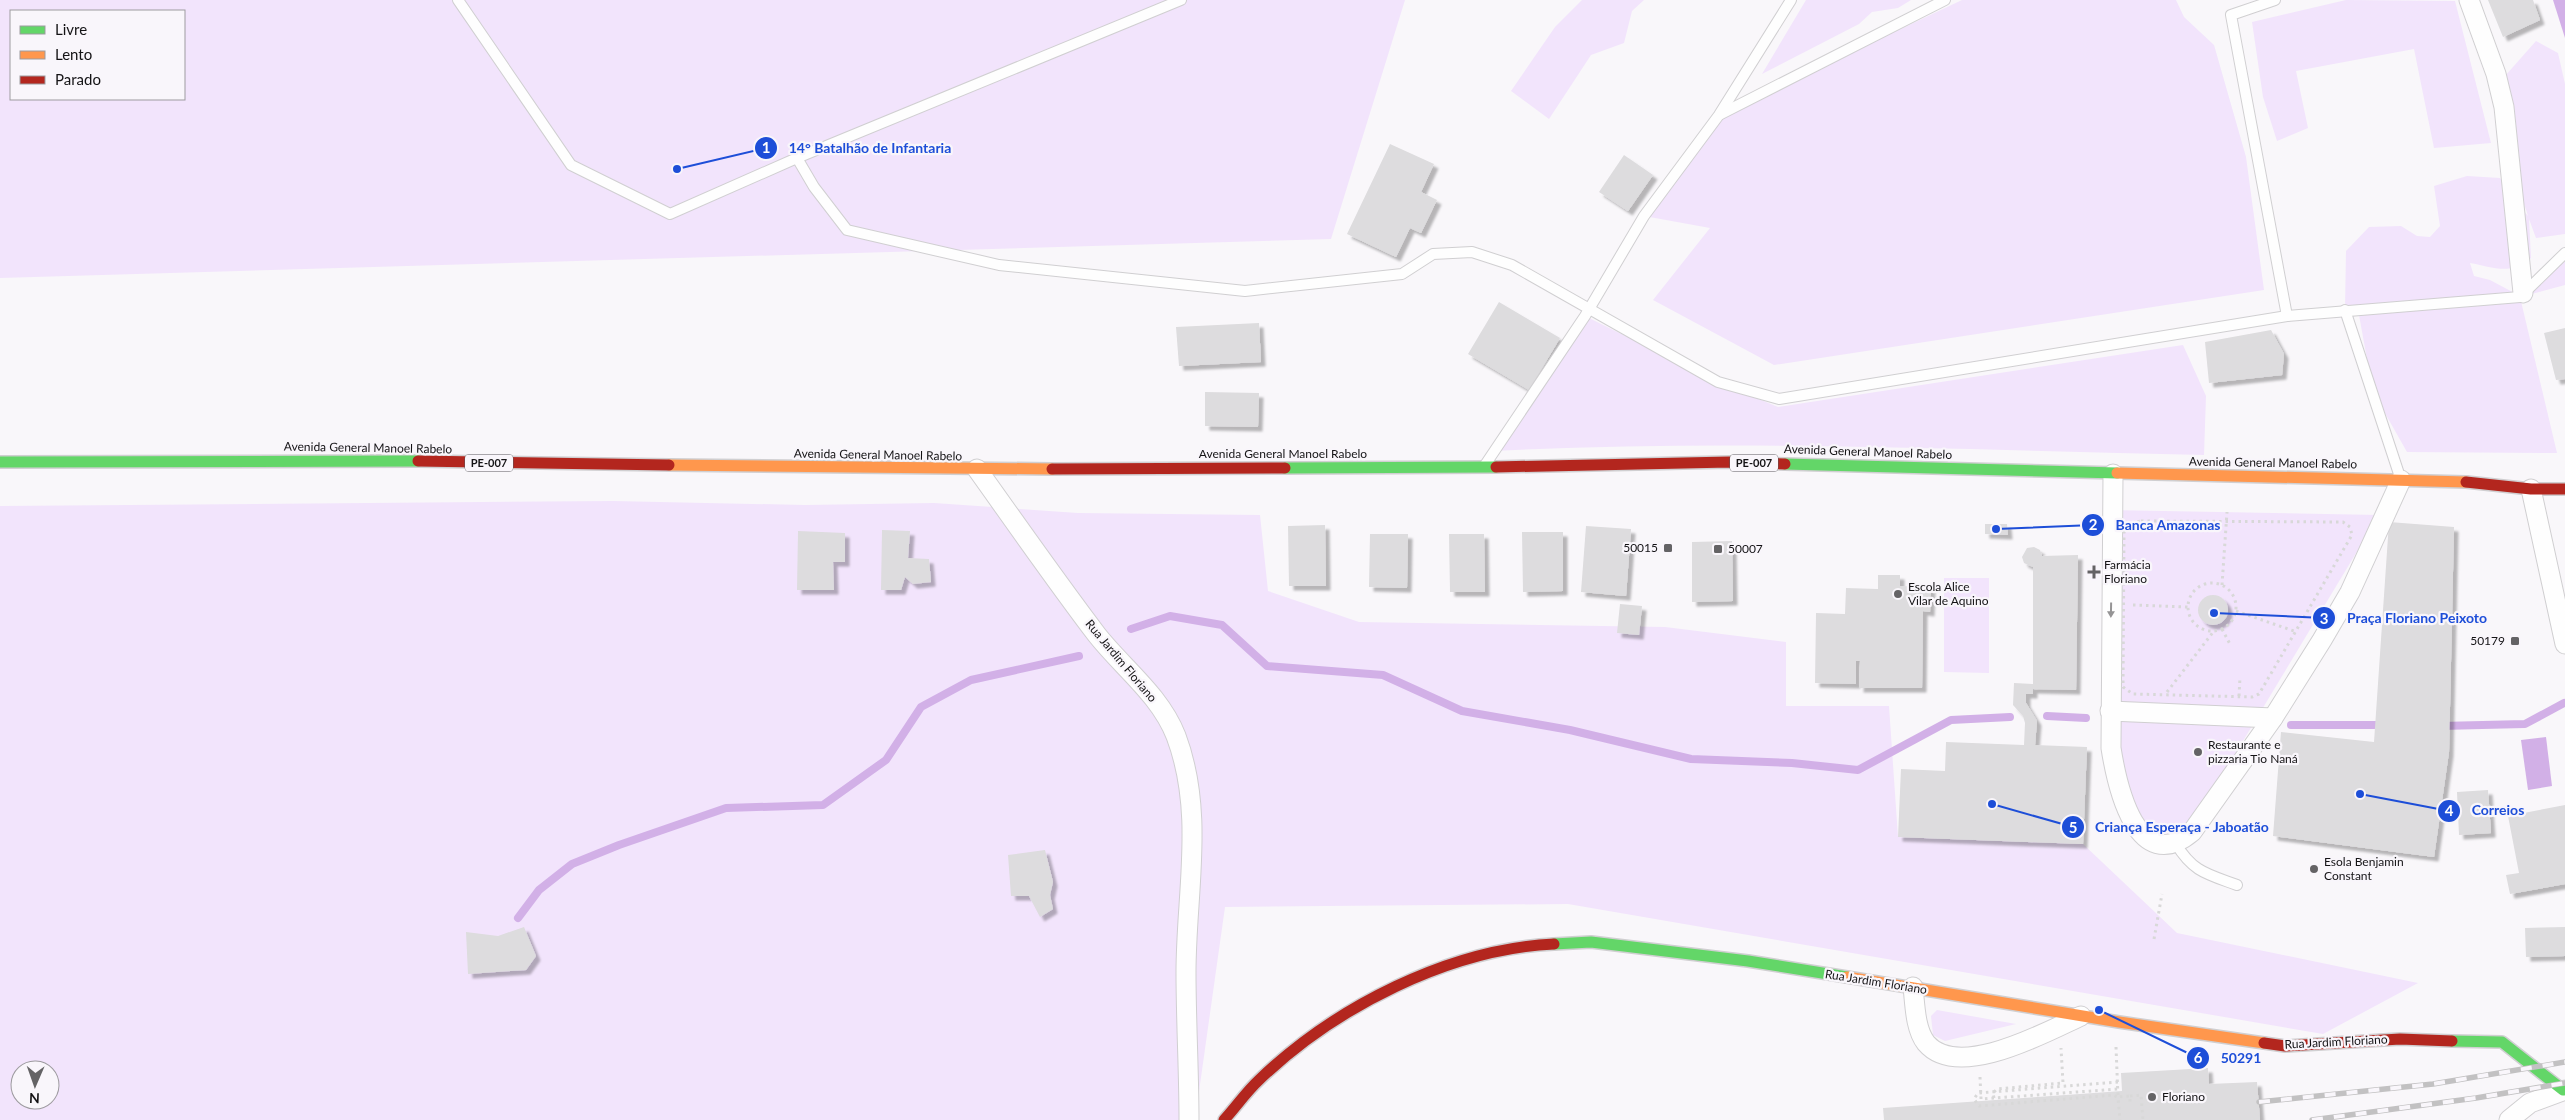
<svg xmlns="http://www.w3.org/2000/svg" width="2565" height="1120" viewBox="0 0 2565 1120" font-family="Lato,sans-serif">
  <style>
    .green { fill: #f2e4fc; fill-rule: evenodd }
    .water { fill: #d2b0e7 }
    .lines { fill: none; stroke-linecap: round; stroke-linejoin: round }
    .stream { stroke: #d2b0e7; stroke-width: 8 }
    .building { fill: #dddcde; filter: url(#shadow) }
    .lane-casing { stroke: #d0cfd1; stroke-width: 12 }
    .street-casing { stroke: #d0cfd1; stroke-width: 21 }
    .fast-casing { stroke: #d0cfd1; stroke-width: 14 }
    .slow-casing { stroke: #d0cfd1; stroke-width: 14 }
    .jam-casing { stroke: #d0cfd1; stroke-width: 14 }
    .path { stroke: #d8d8d8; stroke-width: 3; stroke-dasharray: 2.5 4; stroke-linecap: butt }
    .lane { stroke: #fefefe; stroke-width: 10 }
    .street { stroke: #fefefe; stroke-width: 19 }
    .fast { stroke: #63d668; stroke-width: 11 }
    .slow { stroke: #ff974d; stroke-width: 11 }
    .jam { stroke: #b3261e; stroke-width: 11 }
    .rail-casing { stroke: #c2c1c2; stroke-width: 5.5 }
    .rail { stroke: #f9f6fb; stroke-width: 4; stroke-dasharray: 11; stroke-linecap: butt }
    .path-bridge { stroke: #d8d8d8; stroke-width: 3; stroke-dasharray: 2.5 4; stroke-linecap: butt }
    .oneway { fill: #959495 }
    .poi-dot { fill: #646365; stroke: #f9f6fb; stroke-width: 2 }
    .labels { text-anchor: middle; stroke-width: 4.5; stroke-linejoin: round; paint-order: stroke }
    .shield { fill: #f9f6fb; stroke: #59575a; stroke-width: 1 }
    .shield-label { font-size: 11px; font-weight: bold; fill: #141315 }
    .street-label { font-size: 12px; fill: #141315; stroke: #f9f6fb }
    .poi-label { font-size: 12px; fill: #141315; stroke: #f9f6fb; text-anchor: start }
    .leader { fill: none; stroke: #1d4ed8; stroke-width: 2 }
    .callout-dot { fill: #1d4ed8; stroke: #f9f6fb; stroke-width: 2 }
    .mark-label { font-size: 15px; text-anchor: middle; font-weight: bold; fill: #fff }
    .callout-label { font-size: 14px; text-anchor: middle; font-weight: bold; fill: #1d4ed8; stroke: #f9f6fb; stroke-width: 4.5; stroke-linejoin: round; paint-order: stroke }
  </style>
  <defs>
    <filter id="shadow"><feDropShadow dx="4.5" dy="4.5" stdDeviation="1" flood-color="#0004"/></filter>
  </defs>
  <rect width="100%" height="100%" fill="#f9f7fa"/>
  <!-- green -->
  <g class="green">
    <path d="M0,0H1405L1331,239L0,278ZM11,11H184V99H11Z"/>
    <polygon points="1582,0 1644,0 1632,11 1624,43 1591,55 1549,119 1511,91 1555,27"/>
    <polygon points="1806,0 1911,0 1898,8 1872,12 1859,24 1762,74"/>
    <polygon points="1962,0 2176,0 2184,17 2214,45 2246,157 2264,290 1774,365 1653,300 1710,228 1644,216 1719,115"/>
    <polygon points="2346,0 2455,1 2491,143 2434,148 2414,49 2296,71 2308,128 2277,141 2263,97 2252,22"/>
    <path d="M2536,41L2558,53L2565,84V234L2536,238L2529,219L2531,258C2511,276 2492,267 2470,263L2474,276L2490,280L2520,296L2565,254V285L2520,297L2557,453L2407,452L2373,392L2359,315L2502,299L2345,310L2346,251L2369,227L2401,226L2417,236L2430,237L2440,226L2434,186L2467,176L2500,178L2509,193L2528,216L2517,182L2505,76Z"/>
    <path d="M1585,316L1718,382L1778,407L2183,345L2206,396L2204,455C1967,450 1730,439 1493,451Z"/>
    <path d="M613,501L805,505L934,503L1078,513L1260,515L1268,591L1359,622L1665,627L1786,642V706H1889L1898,837L2083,844L2177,933L2418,983L2323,1034L1568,904L1225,907L1195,1120H0V506ZM20,1070H50V1100H20Z"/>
    <polygon points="2108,510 2379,515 2187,834 2178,842 2143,833 2107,712"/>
    <polygon points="1944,578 1989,578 1989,673 1944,672"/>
    <polygon points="1937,1010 2016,1024 1945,1041 1933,1035 1931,1016"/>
  </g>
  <!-- water -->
  <g class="water">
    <polygon points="2553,0 2565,0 2565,38"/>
    <polygon points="2546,737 2552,786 2528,790 2521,740"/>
  </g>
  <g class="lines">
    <!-- stream -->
    <g class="stream">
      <polyline points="1131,629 1170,616 1222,625 1267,666 1383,675 1462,711 1570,730 1691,759 1792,763 1858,770 1951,720 2010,717"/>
      <polyline points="2047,716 2086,718"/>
      <polyline points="2291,725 2384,725"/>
      <polyline points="2440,726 2525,724 2564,703"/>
      <polyline points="518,918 539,890 572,864 619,845 726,808 823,805 886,760 921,707 971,680 1079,656"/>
    </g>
  </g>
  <!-- building -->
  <g class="building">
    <polygon points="2488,0 2533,0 2540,20 2503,37"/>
    <polygon points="1390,144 1434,164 1421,192 1437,200 1421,233 1410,228 1396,257 1347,234"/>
    <polygon points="1624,155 1653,175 1628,211 1599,192"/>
    <polygon points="1499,302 1560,338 1529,390 1468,354"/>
    <polygon points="1259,323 1261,362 1179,366 1176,327"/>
    <polygon points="2565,328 2565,379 2556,380 2544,333"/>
    <polygon points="2271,330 2284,354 2282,375 2209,383 2205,342"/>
    <polygon points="1205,392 1259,393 1258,427 1205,426"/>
    <polygon points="2389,522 2454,527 2449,752 2434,857 2273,836 2281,732 2374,742"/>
    <polygon points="1985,524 2007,524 2008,535 1985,534"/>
    <polygon points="1325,525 1326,586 1289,586 1288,526"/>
    <polygon points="1586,526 1631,529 1626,596 1581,592"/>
    <polygon points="882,530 910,531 908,558 929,559 931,582 913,584 905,577 901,590 881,590"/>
    <polygon points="798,531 845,533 845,562 833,562 834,590 797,590"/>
    <polygon points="1522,532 1563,532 1563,591 1523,592"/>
    <polygon points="1370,534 1408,534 1407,588 1369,587"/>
    <polygon points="1449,534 1484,534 1485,592 1450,592"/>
    <polygon points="1732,541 1733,601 1692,602 1692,542"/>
    <polygon points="2034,547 2040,550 2042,556 2078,555 2076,690 2033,689 2033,694 2026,694 2026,703 2037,721 2035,745 2087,747 2083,844 1898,837 1901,769 1945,771 1946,742 2024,745 2025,723 2023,716 2013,705 2014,683 2033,684 2033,567 2024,563 2022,557 2027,548"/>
    <polygon points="1878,575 1900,575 1900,586 1931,587 1930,612 1923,611 1922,688 1859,688 1860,661 1856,661 1856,684 1815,683 1816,613 1845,614 1846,588 1878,589"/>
    <circle cx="2213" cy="610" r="15"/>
    <polygon points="1620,604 1642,606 1639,635 1617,633"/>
    <polygon points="2488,790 2491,833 2459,835 2457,792"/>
    <polygon points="2565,805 2565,884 2510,894 2506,875 2519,873 2508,816"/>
    <polygon points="1045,850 1053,882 1050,895 1053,909 1040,917 1029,896 1011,896 1008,855"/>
    <polygon points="524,927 536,956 526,970 468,974 466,932 498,936"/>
    <polygon points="2565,927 2565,956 2526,957 2525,928"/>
    <polygon points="2208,1068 2209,1084 2257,1082 2260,1120 1884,1120 1883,1108 2122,1091 2121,1073"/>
  </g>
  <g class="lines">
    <defs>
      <g id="lane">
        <polyline points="458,0 571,165 670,214 797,158 814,187 847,230 999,265 1245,291 1402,274 1433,254 1472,252 1512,265 1718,382 1779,399 2287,316 2520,297 2565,253"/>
        <polyline points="2275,0 2231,15 2287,316"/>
        <polyline points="1721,114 1945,0"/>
        <polyline points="797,158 1181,0"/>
        <polyline points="2345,310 2400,477"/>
        <polyline points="1485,465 1585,316 1644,216 1719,115 1791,0"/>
        <path d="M2176,844C2193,872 2207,874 2237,885"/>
      </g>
      <g id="street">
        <polyline points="2469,0 2496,74 2504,107 2523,293"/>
        <path d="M977,469C1017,525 1056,581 1097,635C1123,668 1160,695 1176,736C1205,813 1186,893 1186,972C1186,1022 1189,1071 1189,1120"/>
        <path d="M2113,474L2111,748C2117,786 2137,878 2192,832L2273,718L2322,640L2350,592L2401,480"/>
        <polyline points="2531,489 2565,644"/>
        <polyline points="2110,711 2273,718"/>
        <path d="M1913,987C1915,1004 1915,1029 1926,1043C1958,1081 2046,1032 2081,1016"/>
        <polyline points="2509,1120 2530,1103 2565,1090"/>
      </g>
      <g id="fast">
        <polyline points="0,462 418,461"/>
        <polyline points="1785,464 2117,473"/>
        <polyline points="1285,468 1496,467"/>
        <polyline points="1554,944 1591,942 1748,961 1847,977"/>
        <polyline points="2452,1041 2502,1042 2563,1090"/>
      </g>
      <g id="slow">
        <polyline points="669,465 1052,469"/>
        <polyline points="2117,473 2466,482"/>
        <polyline points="1847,977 2119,1022 2264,1043"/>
      </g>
      <g id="jam">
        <polyline points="418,461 669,465"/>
        <polyline points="1496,467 1729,462 1785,464"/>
        <polyline points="1052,469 1285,468"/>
        <polyline points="2466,482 2531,489 2565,489"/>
        <polyline points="2264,1043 2285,1046 2400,1039 2452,1041"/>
        <path d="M1224,1120C1236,1107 1246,1092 1259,1080C1335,1007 1449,949 1554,944"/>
      </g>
    </defs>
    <!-- lane casing -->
    <use href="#lane" class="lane-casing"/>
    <!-- street casing -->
    <use href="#street" class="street-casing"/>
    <!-- fast casing -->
    <use href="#fast" class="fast-casing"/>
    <!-- slow casing -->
    <use href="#slow" class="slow-casing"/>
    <!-- jam casing -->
    <use href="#jam" class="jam-casing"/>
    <!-- path -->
    <g class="path">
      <polygon points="2141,521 2343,522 2350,527 2352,535 2259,694 2252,697 2133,694 2123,687 2124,532 2129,524"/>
      <circle cx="2212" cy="607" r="24"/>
      <polyline points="2222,585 2227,512"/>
      <polyline points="2133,605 2188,607"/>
      <polyline points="2236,611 2294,631"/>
      <polyline points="2222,629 2231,646"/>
      <polyline points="2167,692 2214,631"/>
      <polyline points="2239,696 2240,677"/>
      <polyline points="2154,939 2162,894"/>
      <polyline points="2116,1047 2118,1097 2130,1096 2130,1105"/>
      <polyline points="1980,1077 1981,1099 2118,1089"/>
      <polyline points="1994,1098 1993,1093 1997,1089 2063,1083 2061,1048"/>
    </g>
    <!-- lane -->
    <use href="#lane" class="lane"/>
    <!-- street -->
    <use href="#street" class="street"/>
    <!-- fast -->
    <use href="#fast" class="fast"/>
    <!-- slow -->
    <use href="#slow" class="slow"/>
    <!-- jam -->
    <use href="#jam" class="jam"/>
    <defs>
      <g id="rail">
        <polyline points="2259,1102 2433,1084 2565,1062"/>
        <polyline points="2312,1120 2476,1098 2565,1083"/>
      </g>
    </defs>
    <!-- rail casing -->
    <use href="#rail" class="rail-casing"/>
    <!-- rail -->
    <use href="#rail" class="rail"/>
    <!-- path-bridge -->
    <g class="path-bridge">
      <polyline points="2118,1082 1978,1093 1974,1099 1979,1106 2114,1095 2118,1098 2120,1120"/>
      <polyline points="2130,1096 2141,1095 2143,1120"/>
    </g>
  </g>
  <!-- one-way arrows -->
  <defs><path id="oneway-solid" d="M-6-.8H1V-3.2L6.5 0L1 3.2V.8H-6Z" transform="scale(1.25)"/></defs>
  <use class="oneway" href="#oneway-solid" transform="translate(2111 610) rotate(91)"/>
  <!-- markers -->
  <g class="poi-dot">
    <rect x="1663" y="543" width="10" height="10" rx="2.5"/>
    <rect x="1713" y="544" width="10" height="10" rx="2.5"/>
    <path d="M2091.5 564.5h5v5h5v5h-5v5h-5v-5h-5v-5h5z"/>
    <circle cx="1898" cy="594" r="5"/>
    <rect x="2510" y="636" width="10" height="10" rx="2.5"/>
    <circle cx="2198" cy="752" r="5"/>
    <circle cx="2314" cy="869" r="5"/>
    <circle cx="2152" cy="1097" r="5"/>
  </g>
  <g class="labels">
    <!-- shield labels -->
    <g class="shield">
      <rect x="465" y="454.5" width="48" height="17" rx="4"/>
      <rect x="1730" y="454.5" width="48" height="17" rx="4"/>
    </g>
    <g class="shield-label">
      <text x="489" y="467">PE-007</text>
      <text x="1754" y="467">PE-007</text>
    </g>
    <!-- street labels -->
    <g class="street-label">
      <text transform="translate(368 448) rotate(1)" y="4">Avenida General Manoel Rabelo</text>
      <text transform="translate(1868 452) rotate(2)" y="4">Avenida General Manoel Rabelo</text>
      <text x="1283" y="458">Avenida General Manoel Rabelo</text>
      <text transform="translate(878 455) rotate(1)" y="4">Avenida General Manoel Rabelo</text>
      <text transform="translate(2273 463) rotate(1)" y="4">Avenida General Manoel Rabelo</text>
      <text transform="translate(1121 661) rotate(50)" y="4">Rua Jardim Floriano</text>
      <text transform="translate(1876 982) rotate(9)" y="4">Rua Jardim Floriano</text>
      <text transform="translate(2336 1042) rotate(-3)" y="4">Rua Jardim Floriano</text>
    </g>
    <!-- poi labels -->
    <g class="poi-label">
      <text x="1658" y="552" text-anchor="end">50015</text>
      <text x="1728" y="553">50007</text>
      <text x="2104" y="569">Farmácia<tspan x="2104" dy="14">Floriano</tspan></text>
      <text x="1908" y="591">Escola Alice<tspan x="1908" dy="14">Vilar de Aquino</tspan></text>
      <text x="2505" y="645" text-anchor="end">50179</text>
      <text x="2208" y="749">Restaurante e<tspan x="2208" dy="14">pizzaria Tio Naná</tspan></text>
      <text x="2324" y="866">Esola Benjamin<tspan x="2324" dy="14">Constant</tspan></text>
      <text x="2162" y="1101">Floriano</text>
    </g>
  </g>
  <!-- callouts -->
  <path class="leader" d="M677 169L766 148M1996 529L2093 525M2214 613L2324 618M2360 794L2449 811M1992 804L2073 827M2099 1010L2198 1058"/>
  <g class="callout-dot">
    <circle cx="677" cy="169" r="5"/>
    <circle cx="1996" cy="529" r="5"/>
    <circle cx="2214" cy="613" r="5"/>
    <circle cx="2360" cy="794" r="5"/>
    <circle cx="1992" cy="804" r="5"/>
    <circle cx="2099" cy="1010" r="5"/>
    <circle cx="766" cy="148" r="12"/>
    <circle cx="2093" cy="525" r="12"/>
    <circle cx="2324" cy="618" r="12"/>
    <circle cx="2449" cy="811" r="12"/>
    <circle cx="2073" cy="827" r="12"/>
    <circle cx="2198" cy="1058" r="12"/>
  </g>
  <g class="mark-label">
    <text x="766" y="153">1</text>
    <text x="2093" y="530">2</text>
    <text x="2324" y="624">3</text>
    <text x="2449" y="816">4</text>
    <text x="2073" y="833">5</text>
    <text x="2198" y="1063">6</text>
  </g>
  <g class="callout-label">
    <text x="870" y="153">14° Batalhão de Infantaria</text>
    <text x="2168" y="530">Banca Amazonas</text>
    <text x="2417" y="623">Praça Floriano Peixoto</text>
    <text x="2498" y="815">Correios</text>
    <text x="2182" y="832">Criança Esperaça - Jaboatão</text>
    <text x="2241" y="1063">50291</text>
  </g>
  <!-- legend -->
  <rect x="10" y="10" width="175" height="90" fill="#f9f6fb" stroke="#9d9b9f"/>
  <rect x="20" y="26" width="25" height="8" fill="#63d668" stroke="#9d9b9f"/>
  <text x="55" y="35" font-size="15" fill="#141315">Livre</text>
  <rect x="20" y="51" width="25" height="8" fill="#ff974d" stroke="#9d9b9f"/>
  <text x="55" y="60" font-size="15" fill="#141315">Lento</text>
  <rect x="20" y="76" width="25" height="8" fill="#b3261e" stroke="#9d9b9f"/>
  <text x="55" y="85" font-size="15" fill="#141315">Parado</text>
  <!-- north arrow -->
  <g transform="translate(35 1085) rotate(182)"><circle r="24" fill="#f9f6fb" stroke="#9d9b9f"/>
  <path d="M0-4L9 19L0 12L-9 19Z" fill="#646365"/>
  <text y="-8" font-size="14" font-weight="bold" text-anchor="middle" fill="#141315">N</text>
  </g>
</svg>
